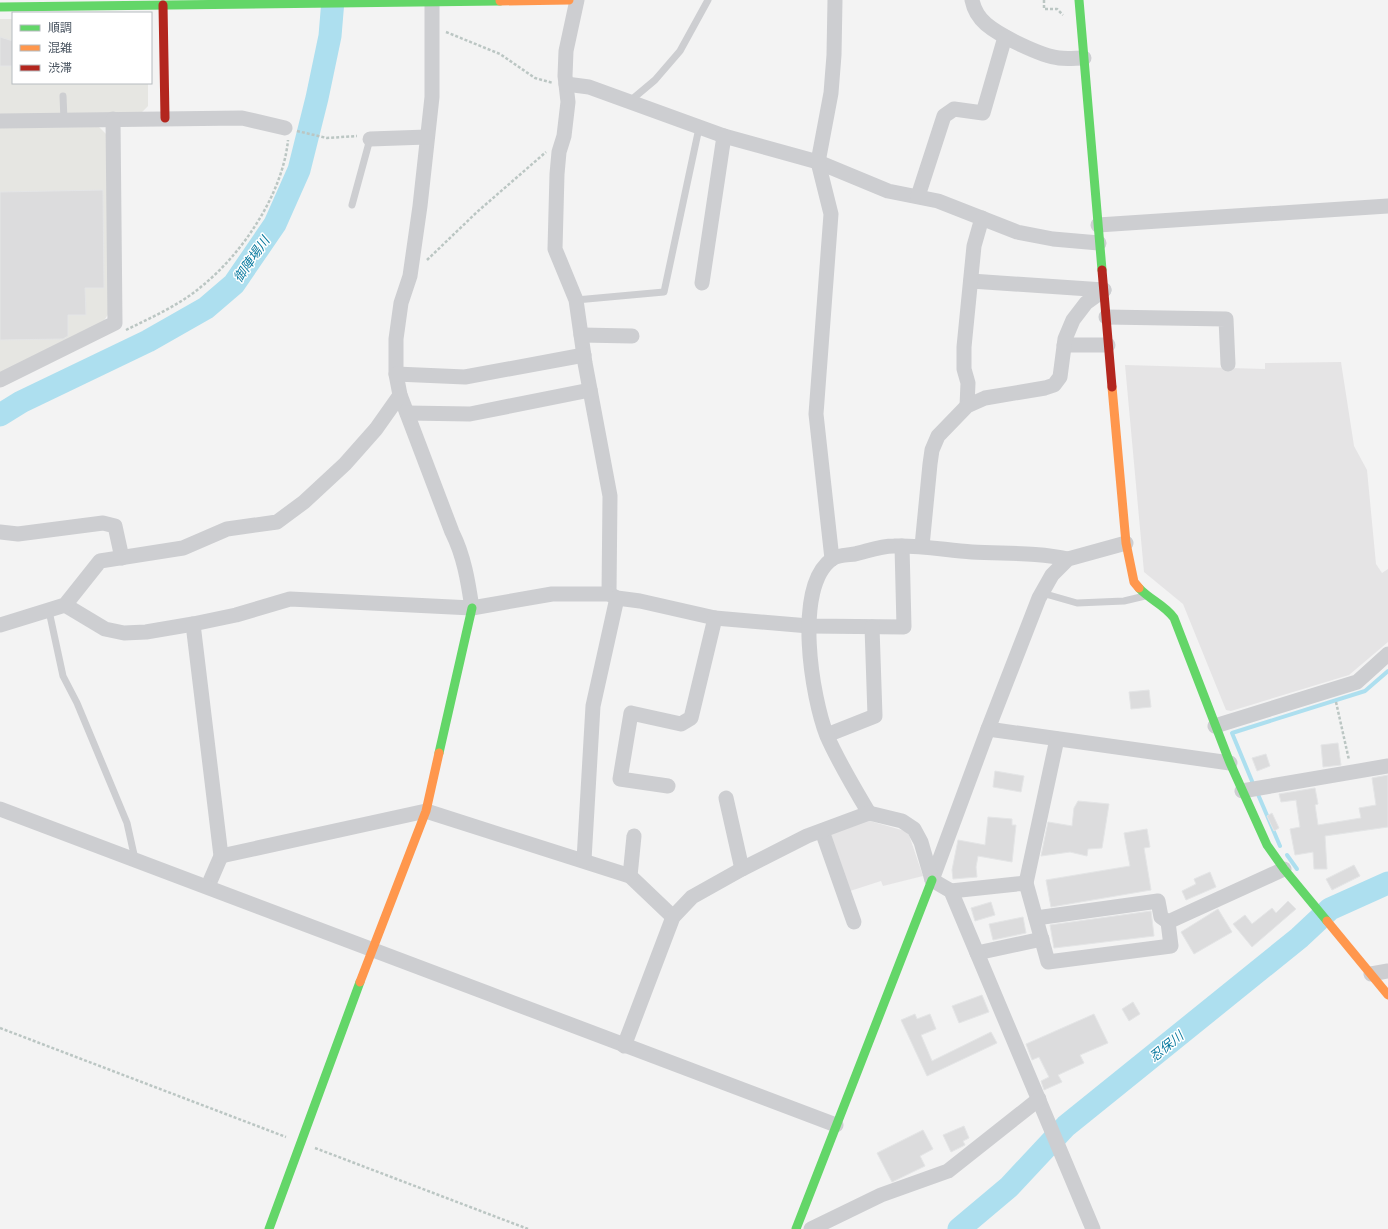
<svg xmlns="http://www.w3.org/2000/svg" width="1388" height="1229" viewBox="0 0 1388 1229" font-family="Roboto,'Noto Sans JP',sans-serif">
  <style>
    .commercial { fill: #e6e6e2 }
    .education { fill: #e5e4e5 }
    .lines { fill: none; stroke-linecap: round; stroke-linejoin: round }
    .stream { stroke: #addfef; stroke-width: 4 }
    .river { stroke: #addfef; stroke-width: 23 }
    .building { fill: #dcdcdd; stroke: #e4e5e6 }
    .path { stroke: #bbc6c3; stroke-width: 2.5; stroke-dasharray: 3 2; stroke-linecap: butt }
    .lane { stroke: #cdced1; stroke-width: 7 }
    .street { stroke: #cdced1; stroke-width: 15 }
    .fast { stroke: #63d668; stroke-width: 9 }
    .slow { stroke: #ff974d; stroke-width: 9 }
    .jam { stroke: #b3261e; stroke-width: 9 }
    .labels { text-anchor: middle; stroke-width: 3; stroke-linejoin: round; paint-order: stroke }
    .water-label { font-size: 13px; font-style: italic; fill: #0c7ba0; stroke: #fff }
  </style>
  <rect width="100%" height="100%" fill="#f3f3f3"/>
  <!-- commercial -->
  <g class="commercial">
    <polygon points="0,19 13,19 13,83 148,83 148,106 141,113 0,115"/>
    <polygon points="99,127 106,134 109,313 103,322 0,373 0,128"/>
  </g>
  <!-- education -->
  <g class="education">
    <polygon points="1341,362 1354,446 1367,470 1376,564 1382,573 1388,569 1388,642 1349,675 1231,711 1226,710 1183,604 1144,572 1125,365 1265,369 1265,363"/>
    <polygon points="863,819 905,831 909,835 923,876 883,886 881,881 850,891 826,833"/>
  </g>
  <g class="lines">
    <!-- stream -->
    <g class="stream">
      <polyline points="1254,786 1232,733 1365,691 1388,671"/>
      <polyline points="1257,792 1280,846"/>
      <polyline points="1287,855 1297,869"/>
    </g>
    <!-- river -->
    <g class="river">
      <polyline points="0,415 21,402 148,341 206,308 234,284 275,224 299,170 317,98 330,36 333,0"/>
      <polyline points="959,1229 1009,1187 1066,1126 1299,938 1330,909 1388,883"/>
    </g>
  </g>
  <!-- building -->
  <g class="building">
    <polygon points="0,37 13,41 12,66 0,66"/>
    <polygon points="103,190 104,288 85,288 86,315 68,315 68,336 63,339 0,340 0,192"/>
    <polygon points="1149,690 1151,707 1131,709 1129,692"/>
    <polygon points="1338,743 1341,765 1323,767 1321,745"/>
    <polygon points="1266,754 1270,766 1257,771 1252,758"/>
    <polygon points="995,771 1024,776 1021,792 993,787"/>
    <polygon points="1388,775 1388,827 1325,836 1327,869 1314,869 1313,852 1295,855 1290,829 1300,827 1296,800 1281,802 1279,794 1315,788 1318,804 1315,805 1318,825 1361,818 1359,808 1376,805 1372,778"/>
    <polygon points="1078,801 1109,804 1102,848 1088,849 1087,856 1070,852 1041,856 1048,822 1072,826 1074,808"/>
    <polygon points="1272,813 1279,828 1274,831 1267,816"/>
    <polygon points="988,817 1012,819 1012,825 1016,825 1012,862 978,856 976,867 977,877 953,879 952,870 958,840 985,845"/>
    <polygon points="1147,829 1150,847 1144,848 1151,890 1051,907 1046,880 1130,866 1124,833"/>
    <polygon points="1354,865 1360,876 1332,890 1326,879"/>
    <polygon points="1210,872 1216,887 1186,900 1182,891 1196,884 1194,879"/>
    <polygon points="1288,901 1296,909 1252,947 1233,924 1245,915 1252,924 1272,908 1276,913"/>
    <polygon points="991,902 995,915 975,921 971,908"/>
    <polygon points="1218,909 1232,932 1194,954 1181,932"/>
    <polygon points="1151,911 1154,936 1054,948 1050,925"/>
    <polygon points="1023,917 1026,933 993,940 989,924"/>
    <polygon points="982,995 989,1012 959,1023 952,1006"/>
    <polygon points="1133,1002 1140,1014 1129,1021 1122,1009"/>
    <polygon points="915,1014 917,1019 930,1014 936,1029 921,1035 932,1061 991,1032 997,1043 927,1076 901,1020"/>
    <polygon points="1094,1014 1108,1043 1080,1055 1084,1063 1058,1075 1062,1082 1044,1090 1041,1081 1049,1077 1039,1057 1032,1060 1026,1044"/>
    <polygon points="964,1126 969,1138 963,1141 965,1145 951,1152 943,1135"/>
    <polygon points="923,1130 933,1149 920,1156 925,1166 892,1182 877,1153"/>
  </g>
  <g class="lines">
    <!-- path -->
    <g class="path">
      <polyline points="1044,0 1044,9 1057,9 1063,15"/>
      <polyline points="446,32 500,54 535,78 553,83"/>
      <polyline points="297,131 327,138 357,136"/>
      <polyline points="427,260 477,212 546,152"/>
      <path d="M126,330C152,317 180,305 202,286C243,253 283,193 288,140"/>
      <polyline points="1336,702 1349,760"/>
      <polyline points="0,1028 286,1137"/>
      <polyline points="315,1148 528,1229"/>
    </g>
    <!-- lane -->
    <g class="lane">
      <polyline points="63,96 64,120"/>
      <polyline points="630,101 655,80 680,51 708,0"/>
      <polyline points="352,205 370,139"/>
      <polyline points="576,300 664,292 699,128"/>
      <polyline points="1042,593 1077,603 1124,601 1145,596"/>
      <polyline points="49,611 63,676 77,703 127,823 135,859"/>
    </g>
    <!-- street -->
    <g class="street">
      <path d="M432,0V97L420,206L410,276L401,303L396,339V374L400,395L452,532C464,556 468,581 472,608"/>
      <polyline points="577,0 566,51 565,76 568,102 564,136 559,152 557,174 555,249 576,300 585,363 610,496 609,594"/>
      <path d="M972,0C974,10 978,17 986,24C1000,36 1041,56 1059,58C1067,59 1076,58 1084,58"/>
      <polyline points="566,84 589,87 724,136 818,162 888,191 938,201 1017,232 1053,239 1099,243"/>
      <polyline points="0,121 242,118 285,128"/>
      <polyline points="370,139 427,137"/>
      <polyline points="918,196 944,116 954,109 983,113 1005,37"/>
      <polyline points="1098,225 1388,206"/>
      <polyline points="971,281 1104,290"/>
      <polyline points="702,283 724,136"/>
      <polyline points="1106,317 1226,319 1228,364"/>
      <polyline points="581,335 632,336"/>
      <polyline points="1064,345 1108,345"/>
      <polyline points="396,374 465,377 584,355"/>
      <polyline points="0,380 115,323 113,119"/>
      <polyline points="967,406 968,383 964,369 964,347 974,246 982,218"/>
      <polyline points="407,413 470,414 590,390"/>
      <polyline points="0,532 18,534 103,523 115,526 122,558"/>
      <polyline points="922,546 930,464 932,450 938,436 967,406 985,398 1045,388 1054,385 1060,377 1065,339 1073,320 1086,303 1104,290"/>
      <polyline points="832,559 816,414 831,214 818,162 831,93 834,55 835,0"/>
      <polyline points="65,605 105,629 124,633 146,632 193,624 236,615 290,599 472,608 552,594 609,594 617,598 640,601 715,618 809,626 904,627 902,546"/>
      <polyline points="193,624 221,856 208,886"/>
      <polyline points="0,625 65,605 100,561 183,548 227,529 277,522 304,502 345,464 376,429 400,395"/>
      <polyline points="1215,726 1357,682 1388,654"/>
      <polyline points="988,729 1230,763"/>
      <polyline points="827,735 875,716 872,627"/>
      <polyline points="668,786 620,779 631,713 681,724 691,718 715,618"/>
      <polyline points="1242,791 1388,766"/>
      <polyline points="726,798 742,869"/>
      <path d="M0,809C279,912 557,1021 836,1125"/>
      <path d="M869,813C854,788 839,763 827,736C812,698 793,587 832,559C837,555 849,555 855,554C868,551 880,546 894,546C920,545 945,550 972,552C1004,554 1037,552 1068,559"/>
      <polyline points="822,831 854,922"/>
      <polyline points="221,856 426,811 630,876 673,917"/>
      <polyline points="584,860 593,706 617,598"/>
      <polyline points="630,876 634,836"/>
      <polyline points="932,880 988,729 1039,598 1052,575 1068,559 1126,543"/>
      <polyline points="1026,883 1057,739"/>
      <polyline points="951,891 1026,883 1048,962 1171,946 1168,922 1284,869"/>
      <polyline points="1036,918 1158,901 1161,917 1168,922"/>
      <polyline points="977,953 1042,939"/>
      <polyline points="1371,974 1388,971"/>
      <polyline points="624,1046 673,917 692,897 742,869 807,836 869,813 902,821 914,829 921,842 932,880 951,891 1093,1229"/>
      <polyline points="811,1229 881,1195 948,1171 1039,1099"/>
    </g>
    <!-- fast -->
    <g class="fast">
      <polyline points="1079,0 1102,270"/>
      <polyline points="0,7 500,1"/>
      <path d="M1139,588C1150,600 1165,605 1174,618L1230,763L1267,845L1284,869L1327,921"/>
      <polyline points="439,753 472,608"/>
      <polyline points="269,1229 360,982"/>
      <polyline points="796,1229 932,880"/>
    </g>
    <!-- slow -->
    <g class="slow">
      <polyline points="500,1 569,0"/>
      <polyline points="1112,387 1126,543 1134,582 1139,588"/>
      <polyline points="1327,921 1388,995"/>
      <polyline points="360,982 426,811 439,753"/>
    </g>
    <!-- jam -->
    <g class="jam">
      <polyline points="163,5 165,118"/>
      <polyline points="1102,270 1112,387"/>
    </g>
  </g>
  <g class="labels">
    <!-- water labels -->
    <g class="water-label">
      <text transform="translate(251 259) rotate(-55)" y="5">御陣場川</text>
      <text transform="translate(1166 1046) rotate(-39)" y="5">忍保川</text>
    </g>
  </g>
  <!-- legend -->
  <rect x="12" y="12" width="140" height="72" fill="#ffffff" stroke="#b6bbbf"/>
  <rect x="20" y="25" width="20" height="6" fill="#63d668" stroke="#b6bbbf"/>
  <text x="48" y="32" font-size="12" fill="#495460">順調</text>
  <rect x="20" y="45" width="20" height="6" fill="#ff974d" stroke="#b6bbbf"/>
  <text x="48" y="52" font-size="12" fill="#495460">混雑</text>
  <rect x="20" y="65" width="20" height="6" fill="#b3261e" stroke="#b6bbbf"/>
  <text x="48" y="72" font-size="12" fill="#495460">渋滞</text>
</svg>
